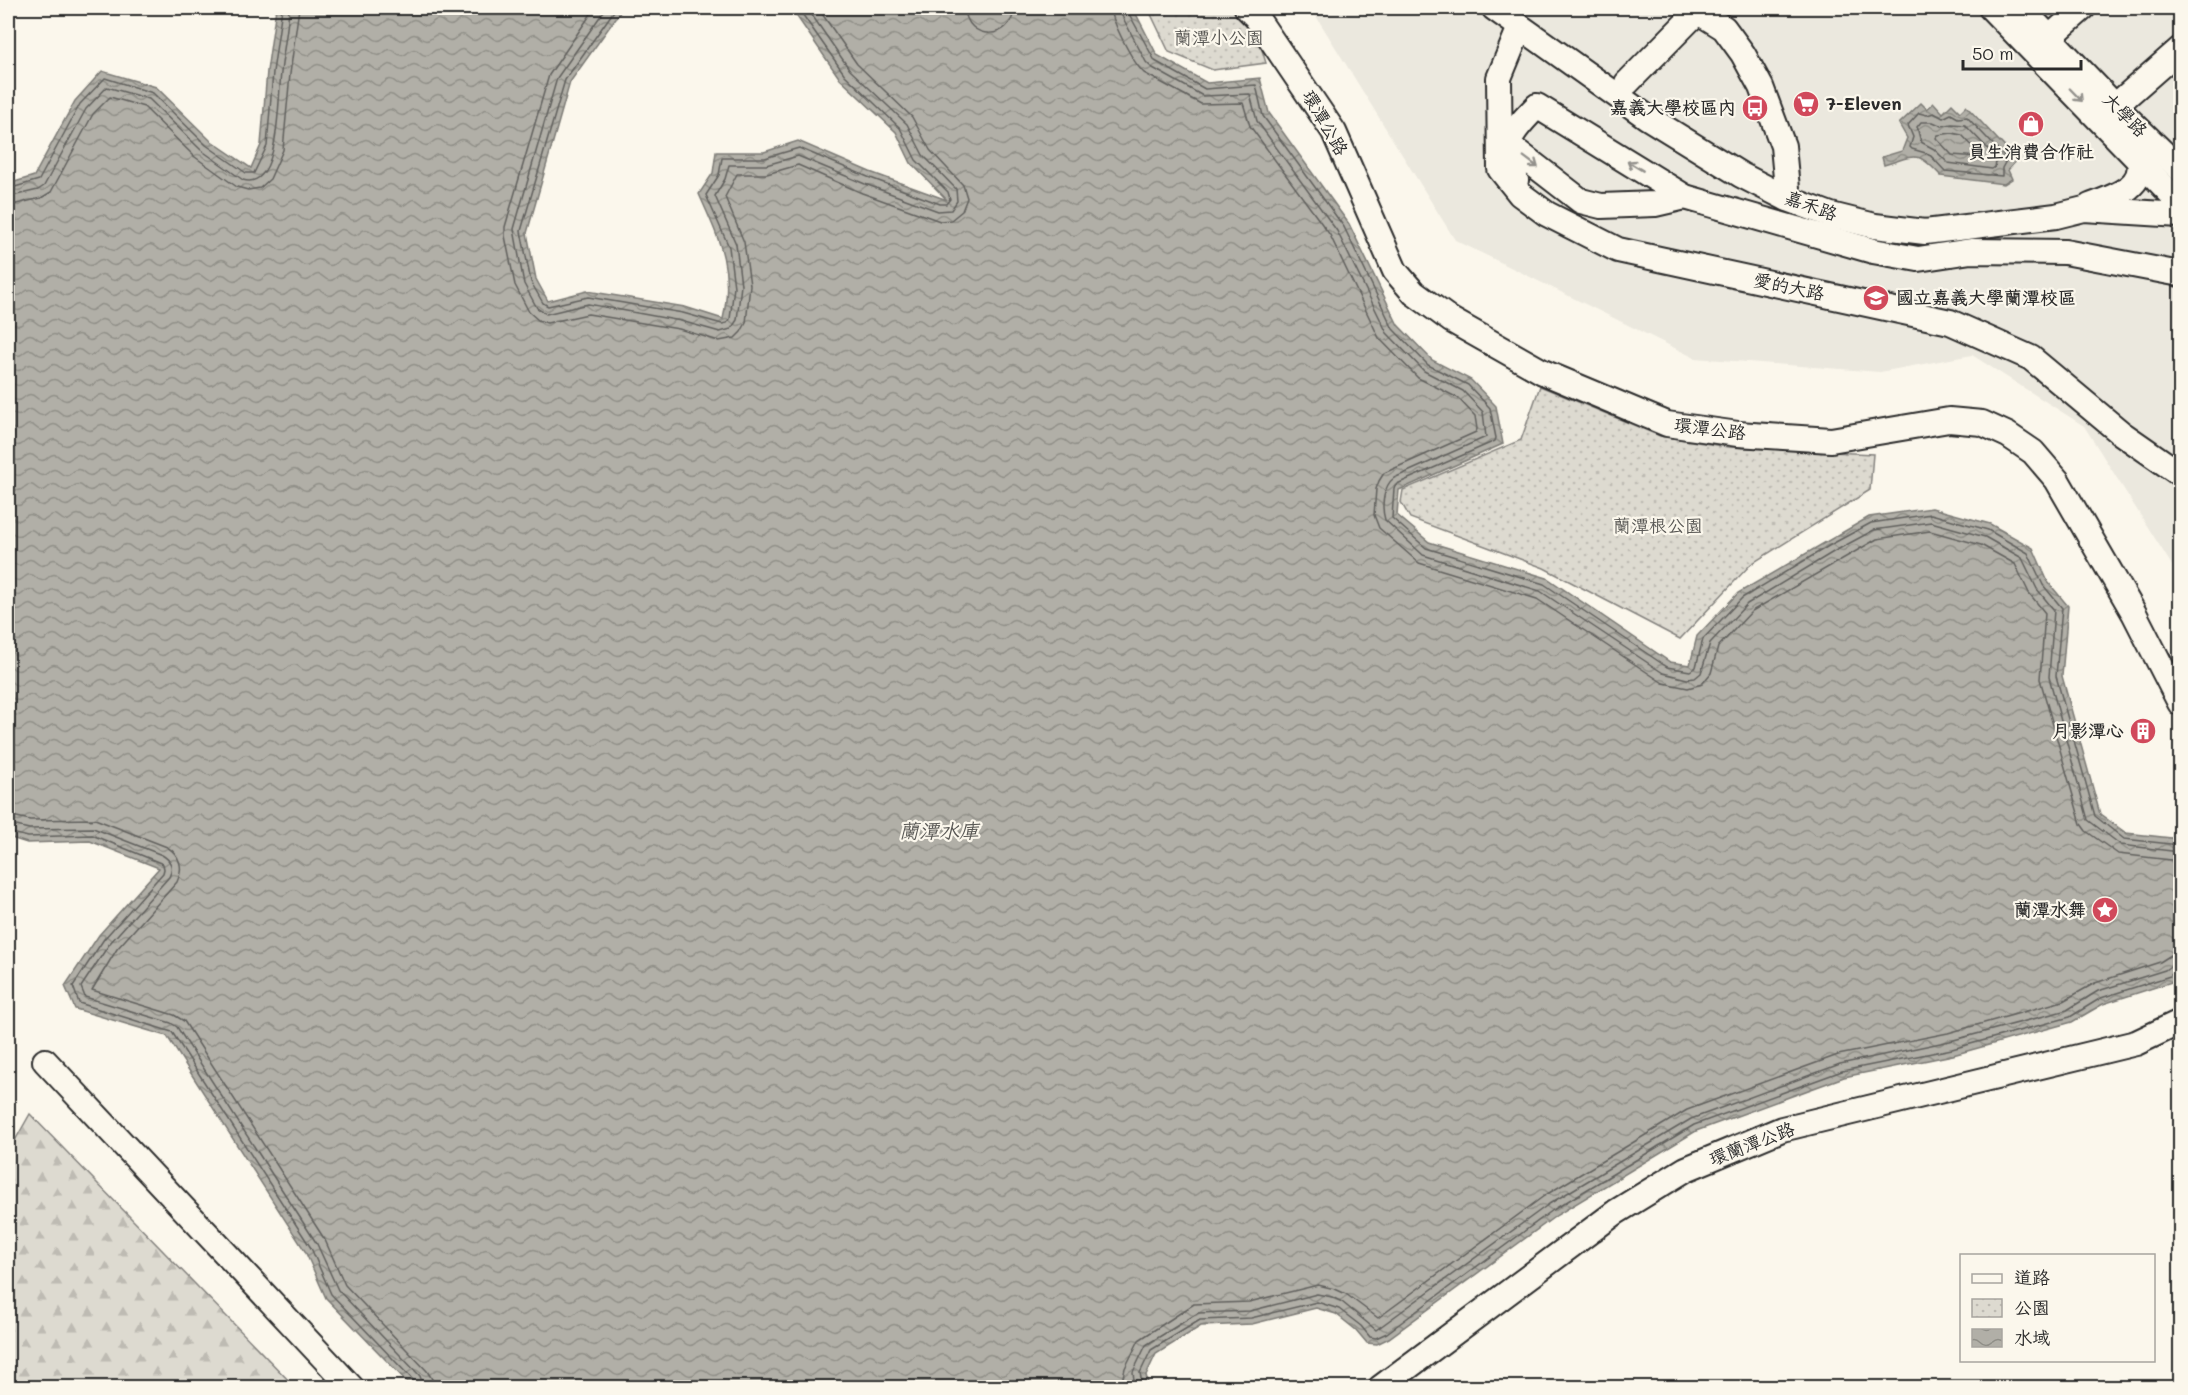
<svg xmlns="http://www.w3.org/2000/svg" width="2188" height="1395" viewBox="0 0 2188 1395" font-family="Mali,'LXGW WenKai TC',sans-serif">
  <style>
    .built { fill: #ebe8de }
    .forest { fill: url(#forest-firs); stroke: #84827e; stroke-width: 1.5 }
    .park { fill: url(#park-dots); stroke: #84827e; stroke-width: 1.5 }
    .water { fill: url(#water-waves); stroke: #7b7a75; stroke-width: 1.5 }
    .lines { fill: none; stroke-linecap: round; stroke-linejoin: round }
    .shore { stroke: #61605d; stroke-width: 1.5 }
    .minor-casing { stroke: #2b2b2b; stroke-width: 28 }
    .minor { stroke: #fbf7ec; stroke-width: 24 }
    .oneway { stroke: #93918c }
    .labels { text-anchor: middle; stroke-width: 4.5; stroke-linejoin: round; paint-order: stroke }
    .park-label { font-size: 18px; fill: #585754; stroke: #fbf7ec }
    .poi-label { font-size: 18px; font-weight: bold; fill: #2b2b2b; stroke: #fbf7ec; text-anchor: end }
    .street-label { font-size: 18px; fill: #2b2b2b; stroke: #fbf7ec }
    .water-label { font-size: 20px; font-style: italic; fill: #5a5956; stroke: #fbf7ec }
  </style>
  <defs>
    <pattern id="forest-firs" width="22" height="20" patternUnits="userSpaceOnUse" patternTransform="scale(1.5)"><rect width="22" height="20" fill="#dddad0"/><path d="M5 1l3.5 6h-7zM16 11l3.5 6h-7z" fill="#bebbb3"/></pattern>
    <pattern id="park-dots" width="8" height="8" patternUnits="userSpaceOnUse" patternTransform="scale(1.5)"><rect width="8" height="8" fill="#dddad0"/><path d="M2 2h.1M6 6h.1" fill="none" stroke="#bebbb3" stroke-width="1.8" stroke-linecap="round"/></pattern>
    <pattern id="water-waves" width="16" height="10" patternUnits="userSpaceOnUse" patternTransform="scale(1.5)"><rect width="16" height="10" fill="#b1afa7"/><path d="M0 5q4-4 8 0t8 0" fill="none" stroke="#908f88"/></pattern>
  </defs>
  <rect width="100%" height="100%" fill="#fbf7ec"/>
  <filter id="ink" filterUnits="userSpaceOnUse"><feTurbulence type="fractalNoise" baseFrequency=".0167" numOctaves="2"/><feDisplacementMap in="SourceGraphic" scale="12" xChannelSelector="R" yChannelSelector="G"/><feConvolveMatrix kernelMatrix="1 2 1 2 8 2 1 2 1" color-interpolation-filters="sRGB"/></filter>
  <g filter="url(#ink)">
    <!-- built -->
    <polygon class="built" points="1311,8 2180,8 2180,578 2084,426 1972,355 1880,372 1695,358 1455,240"/>
    <!-- forest -->
    <polygon class="forest" points="30,1114 295,1387 8,1387 8,1153"/>
    <!-- park -->
    <g class="park">
      <polygon points="1148,8 1236,8 1256,30 1266,63 1213,70 1169,52"/>
      <polygon points="2033,8 2064,8 2047,23"/>
      <polygon points="1540,386 1660,436 1728,447 1873,454 1870,490 1751,564 1680,639 1544,568 1410,518 1401,502 1403,490 1521,440"/>
    </g>
    <!-- water -->
    <g class="water">
      <path d="M276,8H623L570,82L527,233L536,279L548,301L587,291L685,307L723,319C734,268 719,239 699,194L713,173L716,152H764L798,141L870,172L947,200L911,163L896,132L840,79L791,8H986L989,11L1000,8H1133L1157,55L1207,83L1260,78L1269,113L1349,224L1398,325L1432,360L1471,380L1496,406L1503,444L1399,490L1397,515L1429,542L1547,578L1670,662L1690,665L1697,636L1738,593L1869,517L1932,508L1990,524L2033,548L2048,582L2068,606L2062,676L2100,814L2126,833L2180,839V972L2175,981L2103,1004L2072,1022L1953,1055L1844,1077L1696,1131L1557,1215L1389,1338L1377,1344L1367,1343L1356,1330L1336,1314L1316,1308L1252,1324L1201,1326L1156,1354L1146,1375L1149,1387H412L326,1298L305,1251L167,1036L75,1009L65,986L99,935L159,868L90,841L27,843L8,837V184L34,176L75,101L102,71L156,87L210,140L251,168L261,145L267,71Z"/>
      <path d="M1921,103L1927,109L1934,103L1943,113L1952,104L1960,112L1966,106L2017,160L2008,170L2012,179L2004,184L1941,176C1917,150 1917,155 1884,165L1882,157L1902,151L1907,138L1899,124Z"/>
    </g>
    <g class="lines">
      <!-- shore -->
      <g class="shore">
        <polyline points="595,8 549,75 505,227 505,236 515,285 529,312 538,320 547,323 588,314 679,329 719,341 735,338 741,332 746,323 750,285 744,242 725,197 737,174 767,174 798,165 862,193 940,221 951,220 962,211 967,198 963,185 930,150 912,117 857,64 818,8"/>
        <polyline points="606,8 557,78 514,229 524,284 537,308 546,314 588,304 681,321 720,332 731,329 737,320 741,285 736,244 715,196 725,179 729,165 766,165 798,156 865,184 938,211 951,210 957,201 956,189 923,155 907,124 850,70 807,8"/>
        <polyline points="616,8 565,80 521,231 531,282 543,303 548,306 588,297 683,313 722,324 727,323 730,319 734,287 729,247 706,195 719,175 722,158 765,158 799,148 868,177 940,204 946,204 950,199 948,192 916,160 900,128 845,75 798,8"/>
        <path d="M965,8C966,42 1013,41 1014,8"/>
        <path d="M1111,8C1112,22 1133,63 1144,73L1201,104L1243,103L1250,126L1330,235L1379,338L1418,378L1458,398L1475,416L1477,429L1476,432L1384,473L1379,481L1376,489L1374,515L1379,528L1419,563L1537,599L1663,683L1688,688L1702,684L1711,673L1718,647L1752,611L1877,539L1930,531L1981,545L2015,564L2029,593L2045,613L2040,679L2081,824L2086,831L2118,854L2180,861"/>
        <path d="M1120,8L1122,16L1146,62L1151,67L1203,96L1250,94L1257,121L1337,231L1387,333L1424,371L1463,391L1483,412L1486,437L1394,478C1383,486 1381,507 1385,520L1423,555L1540,591L1663,673L1687,679L1695,678L1701,673L1710,643L1747,604L1835,551L1874,530L1931,522L1985,537L2022,558L2037,589L2054,610L2049,677L2088,820L2121,845L2180,852"/>
        <polyline points="1128,8 1128,12 1155,61 1205,89 1256,85 1263,116 1344,227 1393,329 1428,365 1468,385 1490,408 1496,438 1495,441 1397,484 1394,488 1392,518 1426,548 1544,584 1667,667 1690,671 1696,667 1703,639 1742,598 1832,544 1871,523 1931,514 1988,530 2028,553 2043,585 2062,608 2056,676 2095,816 2124,839 2180,845"/>
        <polygon points="1919,113 1927,115 1934,113 1943,118 1951,114 1958,118 1967,117 2007,159 2002,168 2002,176 1945,171 1929,154 1912,149 1910,147 1913,137 1908,125"/>
        <polygon points="1921,122 1933,122 1942,126 1952,124 1965,125 1997,158 1995,167 1992,169 1948,163 1934,149 1921,142 1917,127"/>
        <polygon points="1952,133 1962,135 1979,153 1979,157 1952,155 1936,138 1938,135"/>
        <polyline points="8,189 39,180 80,104 105,78 153,93 206,145 246,173 254,173 267,146 273,72 282,8"/>
        <path d="M8,197L38,190L44,186L86,109L107,87L149,99L201,150L243,180C281,192 278,94 281,73C283,51 288,29 289,8"/>
        <polyline points="8,206 41,198 51,192 93,114 110,97 144,107 195,157 237,187 248,190 260,188 270,179 283,150 290,74 299,8"/>
        <path d="M8,815L30,820L95,819L167,847C180,855 184,868 177,882L117,949L92,990L174,1015L184,1021L325,1240L345,1285L427,1371L432,1379L433,1388"/>
        <path d="M8,824L29,829L93,828L162,855C171,860 174,868 169,877L110,943L81,987L85,997L171,1023L177,1027L317,1244L338,1290L420,1376L424,1388"/>
        <polyline points="8,832 28,837 92,835 163,864 164,869 163,873 104,939 73,986 79,1003 172,1032 311,1248 331,1294 414,1381 416,1388"/>
        <polyline points="1126,1388 1123,1377 1125,1368 1139,1340 1194,1304 1249,1302 1318,1285 1335,1289 1346,1294 1378,1318 1544,1196 1687,1110 1838,1055 1948,1033 2063,1001 2095,983 2160,962 2171,955 2180,953"/>
        <polyline points="1135,1388 1133,1372 1146,1345 1198,1313 1250,1311 1317,1294 1332,1297 1342,1302 1376,1330 1549,1204 1691,1119 1840,1064 1950,1041 2067,1010 2098,991 2165,970 2173,964 2180,962"/>
        <polyline points="1143,1388 1140,1373 1151,1350 1200,1320 1251,1318 1317,1302 1339,1309 1361,1326 1370,1337 1376,1338 1387,1333 1553,1210 1694,1125 1842,1071 1952,1049 2070,1017 2101,998 2170,976 2175,971 2180,970"/>
      </g>
      <defs>
        <g id="minor">
          <polyline points="1247,8 1256,17 1334,132 1395,271 1414,293 1451,320 1543,372 1667,424 1738,434 1831,440 1949,420 1982,423 2008,435 2033,452 2057,480 2134,613 2180,703"/>
          <polyline points="1494,8 1647,117 1741,175 1788,199 1831,215 1875,226 1925,232 2056,216 2084,209 2180,215"/>
          <polyline points="1692,8 1724,28 1743,54 1761,87 1783,146 1788,199"/>
          <polyline points="1991,8 2180,203"/>
          <polyline points="2021,8 2115,106 2180,169"/>
          <polyline points="1520,27 1499,78 1500,169 1520,194 1547,214 1618,250 1950,322 2031,358 2121,433 2180,474"/>
          <polyline points="2050,37 2083,8"/>
          <polyline points="1627,83 1701,8"/>
          <polyline points="2115,106 2180,49"/>
          <path d="M1503,156C1508,136 1522,121 1537,106L1685,197L1873,251L1918,259L1971,251L2065,252L2180,274"/>
          <path d="M1516,180C1512,169 1511,163 1519,153L1581,201L1601,206L1655,204L1685,197"/>
          <path d="M2090,206C2110,198 2146,188 2139,160"/>
          <polyline points="45,1061 352,1388"/>
          <polyline points="1380,1388 1616,1212 1686,1169 1782,1129 2136,1043 2180,1022"/>
        </g>
      </defs>
      <!-- minor casing -->
      <use href="#minor" class="minor-casing"/>
      <!-- minor -->
      <use href="#minor" class="minor"/>
    </g>
    <!-- one-way arrows -->
    <defs><path id="oneway-shaft" d="M-6 0H5M1.5-3L5.5 0L1.5 3" fill="none" stroke-width="1.6" stroke-linecap="round" stroke-linejoin="round" transform="scale(1.5)"/></defs>
    <g class="oneway">
      <use href="#oneway-shaft" transform="translate(2076 95) rotate(46)"/>
      <use href="#oneway-shaft" transform="translate(1531 162) rotate(37)"/>
      <use href="#oneway-shaft" transform="translate(1635 166) rotate(-149)"/>
    </g>
  </g>
  <!-- icons -->
  <defs>
    <symbol id="supermarket-disc" viewBox="-11 -11 22 22"><circle r="9.5" fill="#d1495b" stroke="#fbf7ec"/><path d="M-6-5.5h2.5l.6 2H6L4.5 2H-2.5L-4.4-4H-6ZM-1.5 3.2a1.3 1.3 0 1 0 .1 0ZM3 3.2a1.3 1.3 0 1 0 .1 0Z" fill="#fff"/></symbol>
    <symbol id="bus-disc" viewBox="-11 -11 22 22"><circle r="9.5" fill="#d1495b" stroke="#fbf7ec"/><path d="M-5-6H5V4H4V6H2V4H-2V6H-4V4H-5ZM-3.5-4V0h7V-4ZM-3.5 1.2v1.5H-2V1.2ZM2 1.2v1.5H3.5V1.2Z" fill="#fff"/></symbol>
    <symbol id="shop-disc" viewBox="-11 -11 22 22"><circle r="9.5" fill="#d1495b" stroke="#fbf7ec"/><path d="M-5-2.5h2.3a2.7 3.5 0 0 1 5.4 0H5L5.5 6h-11ZM-1.5-2.5h3a1.5 2.3 0 0 0-3 0Z" fill="#fff"/></symbol>
    <symbol id="university-disc" viewBox="-11 -11 22 22"><circle r="9.5" fill="#d1495b" stroke="#fbf7ec"/><path d="M0-5L7-2L0 1L-7-2ZM-4 1L0 2.5L4 1V4Q0 6-4 4Z" fill="#fff"/></symbol>
    <symbol id="building-disc" viewBox="-11 -11 22 22"><circle r="9.5" fill="#d1495b" stroke="#fbf7ec"/><path d="M-4-6H4V6H1V3H-1V6H-4ZM-2.5-4.3h1.7v1.8h-1.7ZM.8-4.3h1.7v1.8H.8ZM-2.5-1h1.7V.8h-1.7ZM.8-1h1.7V.8H.8Z" fill="#fff"/></symbol>
    <symbol id="sight-disc" viewBox="-11 -11 22 22"><circle r="9.5" fill="#d1495b" stroke="#fbf7ec"/><path d="M0-6L1.8-2.2L6-1.7L2.9 1.2L3.7 5.4L0 3.3L-3.7 5.4L-2.9 1.2L-6-1.7L-1.8-2.2Z" fill="#fff"/></symbol>
  </defs>
  <g fill-rule="evenodd">
    <use href="#supermarket-disc" x="1791" y="89" width="30" height="30"/>
    <use href="#bus-disc" x="1740" y="93" width="30" height="30"/>
    <use href="#shop-disc" x="2016" y="109" width="30" height="30"/>
    <use href="#university-disc" x="1861" y="283" width="30" height="30"/>
    <use href="#building-disc" x="2128" y="716" width="30" height="30"/>
    <use href="#sight-disc" x="2090" y="895" width="30" height="30"/>
  </g>
  <g class="labels">
    <!-- park labels -->
    <g class="park-label">
      <text x="1219" y="44">蘭潭小公園</text>
      <text x="1658" y="532">蘭潭根公園</text>
    </g>
    <!-- poi labels -->
    <g class="poi-label">
      <text x="1826" y="110" text-anchor="start">7-Eleven</text>
      <text x="1736" y="114">嘉義大學校區內</text>
      <text x="2031" y="158" text-anchor="middle">員生消費合作社</text>
      <text x="1896" y="304" text-anchor="start">國立嘉義大學蘭潭校區</text>
      <text x="2124" y="737">月影潭心</text>
      <text x="2086" y="916">蘭潭水舞</text>
    </g>
    <!-- street labels -->
    <g class="street-label">
      <text transform="translate(2125 115) rotate(45)" y="6">大學路</text>
      <text transform="translate(1325 123) rotate(60)" y="6">環潭公路</text>
      <text transform="translate(1811 206) rotate(20)" y="6">嘉禾路</text>
      <text transform="translate(1789 287) rotate(12)" y="6">愛的大路</text>
      <text transform="translate(1710 429) rotate(7)" y="6">環潭公路</text>
      <text transform="translate(1752 1144) rotate(-21)" y="6">環蘭潭公路</text>
    </g>
    <!-- water labels -->
    <g class="water-label">
      <text x="939" y="838">蘭潭水庫</text>
    </g>
  </g>
  <!-- margin -->
  <rect width="2188" height="1395" fill="none" stroke="#fbf7ec" stroke-width="30"/>
  <rect x="15" y="15" width="2158" height="1365" fill="none" stroke="#2b2b2b" stroke-width="2" filter="url(#ink)"/>
  <!-- legend -->
  <rect x="1960" y="1254" width="195" height="108" fill="#fbf7ec" stroke="#a8a59f" stroke-width="1.5"/>
  <rect x="1972" y="1274" width="30" height="9" fill="#fbf7ec" stroke="#a8a59f" stroke-width="1.5"/>
  <text x="2014" y="1284" font-size="18" fill="#2b2b2b">道路</text>
  <rect x="1972" y="1299" width="30" height="18" fill="url(#park-dots)" stroke="#a8a59f" stroke-width="1.5"/>
  <text x="2014" y="1314" font-size="18" fill="#2b2b2b">公園</text>
  <rect x="1972" y="1329" width="30" height="18" fill="url(#water-waves)" stroke="#a8a59f" stroke-width="1.5"/>
  <text x="2014" y="1344" font-size="18" fill="#2b2b2b">水域</text>
  <!-- scale -->
  <path d="M1963 60v9h118v-9" fill="none" stroke="#2b2b2b" stroke-width="3"/>
  <text x="1972" y="60" font-size="18" fill="#2b2b2b" stroke="#fbf7ec" stroke-width="4.5" paint-order="stroke">50 m</text>
</svg>
